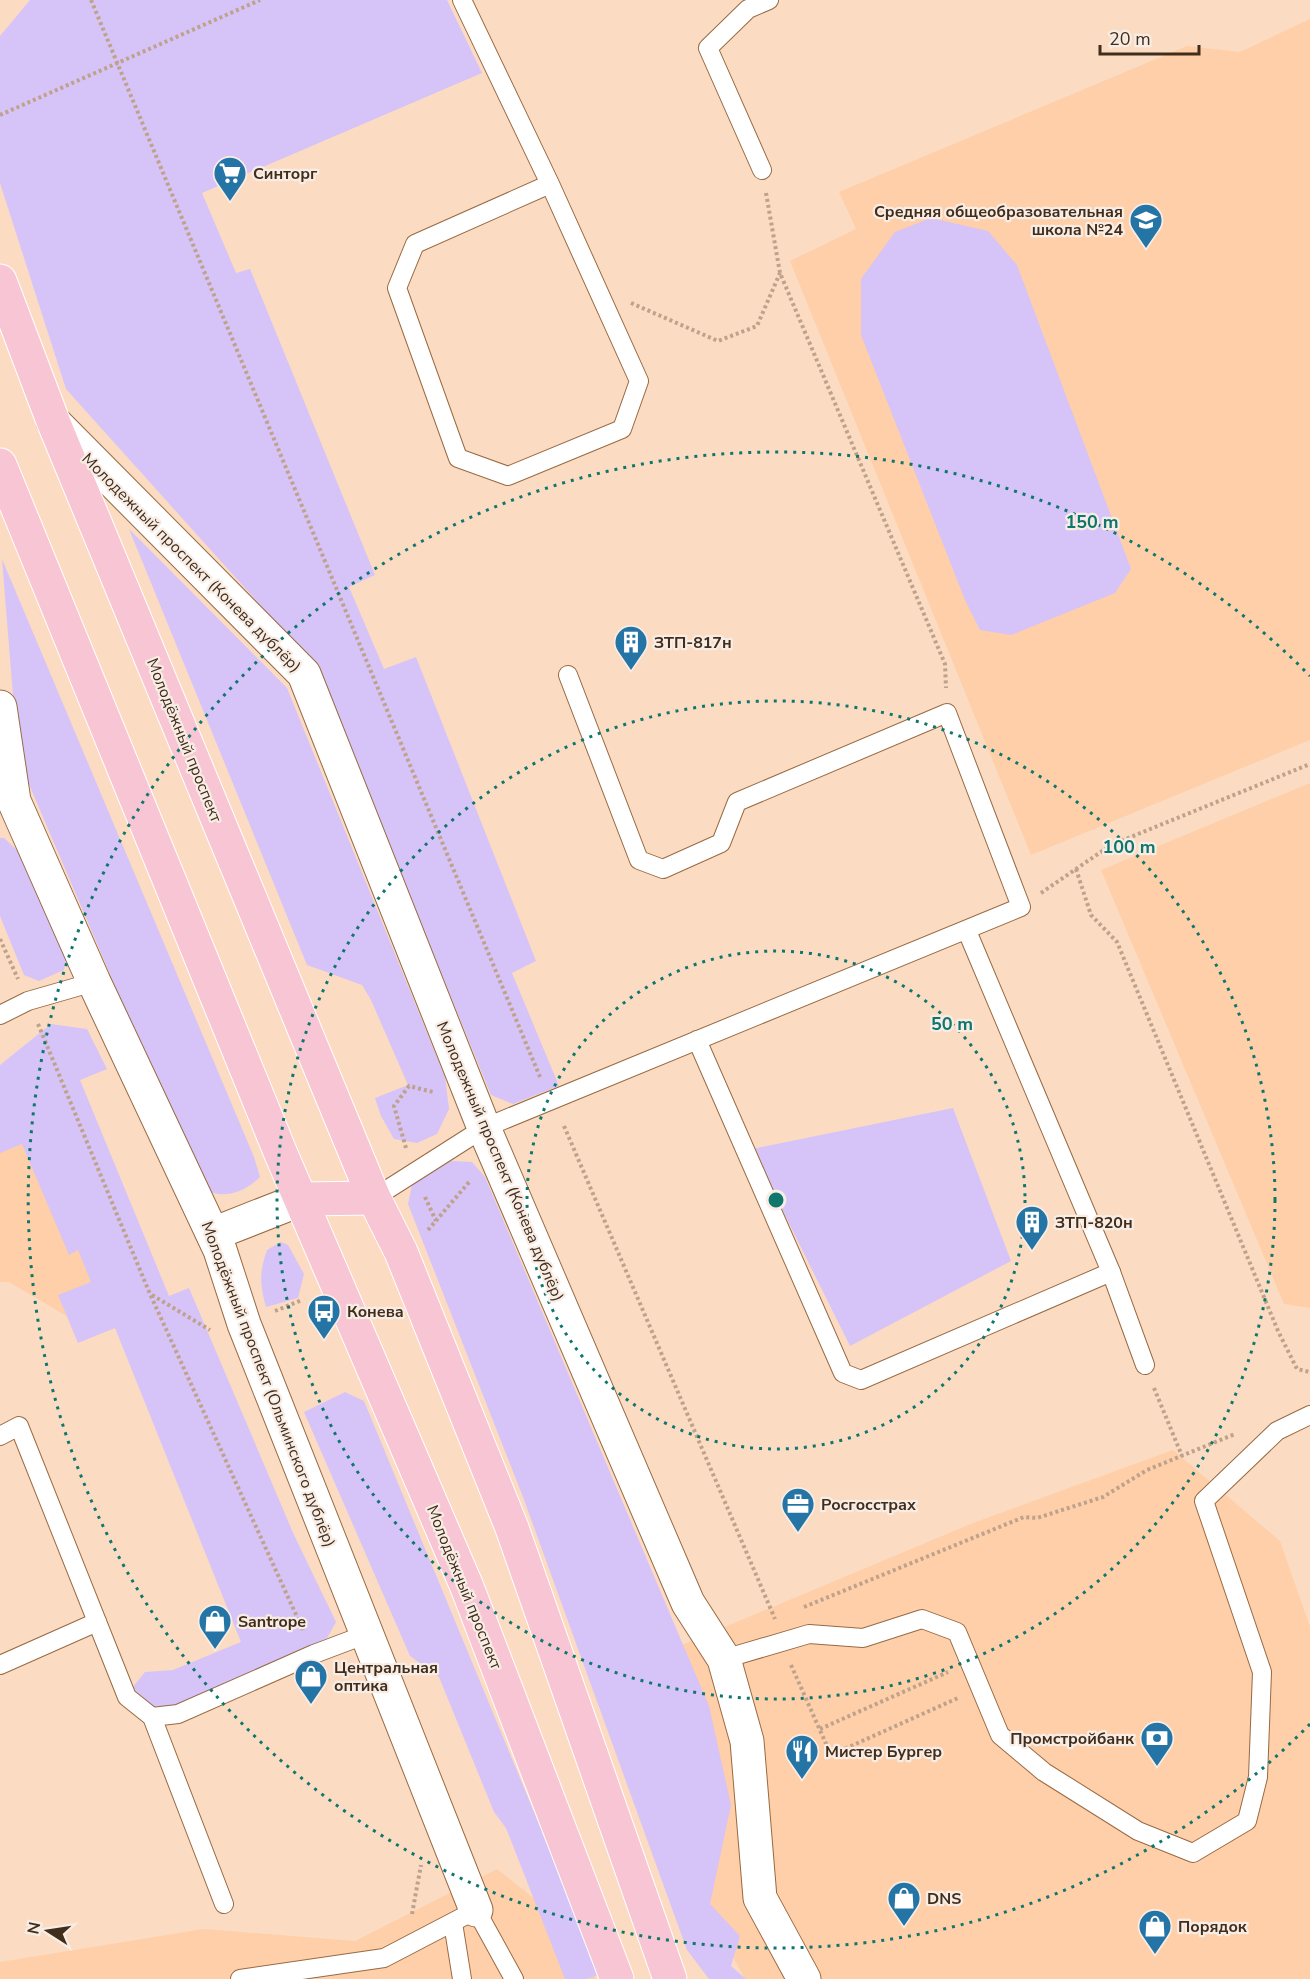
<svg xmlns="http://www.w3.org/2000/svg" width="1310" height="1979" viewBox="0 0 1310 1979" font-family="'Nunito Sans',sans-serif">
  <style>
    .built { fill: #fecfa9 }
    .green { fill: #d6c3f8 }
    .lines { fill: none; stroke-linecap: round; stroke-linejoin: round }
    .lane-casing { stroke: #986a42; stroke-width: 20 }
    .street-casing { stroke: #986a42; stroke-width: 35 }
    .primary-casing { stroke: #fff; stroke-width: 35 }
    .path { stroke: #bea28b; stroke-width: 4; stroke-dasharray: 3 3; stroke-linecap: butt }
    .lane { stroke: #fff; stroke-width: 18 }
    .street { stroke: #fff; stroke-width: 33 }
    .primary { stroke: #f7c5d3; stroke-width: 33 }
    .ring { fill: none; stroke: #0f766e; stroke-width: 3; stroke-dasharray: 3 6 }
    .labels { text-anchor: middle; stroke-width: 4.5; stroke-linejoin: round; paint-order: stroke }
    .poi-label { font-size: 16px; font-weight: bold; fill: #412d1c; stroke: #f8ede5; text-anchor: start }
    .street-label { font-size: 16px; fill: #412d1c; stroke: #f8ede5 }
    .centre { fill: #0f766e; stroke: #f8ede5; stroke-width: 3 }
    .ring-label { font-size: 18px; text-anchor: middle; font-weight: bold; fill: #0f766e; stroke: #f8ede5; stroke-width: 4.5; stroke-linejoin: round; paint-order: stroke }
  </style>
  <rect width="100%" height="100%" fill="#fbdcc2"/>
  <!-- built -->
  <g class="built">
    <polygon points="1310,19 1310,740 1031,855 790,261 856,229 839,192 1187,46 1240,52"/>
    <polygon points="1310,783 1310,1308 1284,1304 1101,870"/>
    <polygon points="14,1114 121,1261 80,1324 9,1282 0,1282 0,1120"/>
    <polygon points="1173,1450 1280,1541 1310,1627 1310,1979 745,1979 705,1905 615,1673 973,1523"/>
    <polygon points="497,1869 579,1934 596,1979 0,1979 0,1962 204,1929 355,1941"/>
  </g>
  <!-- green -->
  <g class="green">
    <polygon points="30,0 447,0 482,73 202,193 236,273 250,269 375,575 349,587 384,669 416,657 536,961 512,973 559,1086 513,1104 491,1095 316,667 66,389 0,183 0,36"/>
    <polygon points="931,218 988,231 1017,265 1131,569 1115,593 1011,635 980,630 965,600 861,335 861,279 895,232"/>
    <polygon points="129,529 287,688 445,1077 449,1109 437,1134 417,1143 394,1139 381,1116 375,1098 408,1085 371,1000 362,985 307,965"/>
    <path d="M2,559L254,1157L260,1177C248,1189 228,1199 211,1192C206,1189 201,1182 197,1178L25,775L15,720Z"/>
    <polygon points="0,838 4,838 21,854 67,952 64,970 39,981 24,975 0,916"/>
    <polygon points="51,1024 87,1029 107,1069 80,1080 169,1296 189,1288 294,1535 336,1622 327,1638 176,1706 154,1707 132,1688 145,1672 173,1670 241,1642 115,1328 78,1343 58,1295 91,1282 78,1250 69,1255 22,1144 0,1153 0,1065"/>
    <polygon points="953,1108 1011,1261 850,1346 752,1149"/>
    <polygon points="451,1161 472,1162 485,1177 709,1706 731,1805 710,1904 740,1936 731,1966 746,1979 709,1979 687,1950 523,1497 408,1204 414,1175"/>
    <path d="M281,1242L288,1245L304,1274L298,1298L266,1307C260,1286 259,1272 267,1250Z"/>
    <polygon points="345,1392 364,1401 601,1974 586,1979 565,1979 506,1828 494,1812 439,1677 410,1656 304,1412"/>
  </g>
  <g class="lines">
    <defs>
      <g id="lane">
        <polyline points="462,0 550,184 639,381 622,429 508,476 458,458 397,288 415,244 550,184"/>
        <polyline points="762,170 708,48 748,9 769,0"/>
        <polyline points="0,1015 28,1001 94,982"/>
        <polyline points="697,1040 843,1373 861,1380 1111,1272 967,931"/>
        <polyline points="374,1198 484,1128 1021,907 947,713 737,802 721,843 663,869 639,860 568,675"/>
        <polyline points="1111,1272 1145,1365"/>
        <polyline points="0,1436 19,1426 127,1697 152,1717 224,1904"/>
        <polyline points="724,1659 809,1634 863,1638 922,1619 957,1632 1000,1735 1044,1772 1138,1831 1193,1853 1247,1821 1258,1777 1262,1672 1204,1501 1277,1431 1310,1415"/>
        <polyline points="0,1665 97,1622"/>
        <polyline points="152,1717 178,1714 314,1654 367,1634"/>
        <polyline points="453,1923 462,1979"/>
        <polyline points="240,1979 384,1958 476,1910 514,1979"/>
      </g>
      <g id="street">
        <polyline points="53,421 304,674 484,1128 688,1603 724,1659 747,1741 760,1898 804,1979"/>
        <polyline points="0,707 14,801 94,982 220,1250 244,1324 476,1910"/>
        <polyline points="213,1234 302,1199"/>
      </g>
      <g id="primary">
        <polyline points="0,281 53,421 374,1198 401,1252 512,1528 670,1979"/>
        <polyline points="0,465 281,1154 467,1587 617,1979"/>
        <polyline points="302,1199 374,1198"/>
      </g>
    </defs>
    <!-- lane casing -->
    <use href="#lane" class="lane-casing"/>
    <!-- street casing -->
    <use href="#street" class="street-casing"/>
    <!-- primary casing -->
    <use href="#primary" class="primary-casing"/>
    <!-- path -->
    <g class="path">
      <polyline points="91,0 540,1077"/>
      <polyline points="0,115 260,0"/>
      <polyline points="766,193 780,273 945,664 946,688"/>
      <polyline points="631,303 718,341 757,326 780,273"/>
      <polyline points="1076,869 1091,915 1117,942 1278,1331 1297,1369 1310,1372"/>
      <polyline points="1041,893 1111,845 1310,764"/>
      <polyline points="0,939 18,979"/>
      <polyline points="38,1024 150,1294 303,1630"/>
      <polyline points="564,1126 775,1619"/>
      <polyline points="406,1148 394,1106 409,1086 433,1092"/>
      <polyline points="425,1197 436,1221"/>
      <polyline points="428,1230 470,1181"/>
      <polyline points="152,1295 210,1330"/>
      <polyline points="275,1311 302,1300"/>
      <polyline points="1154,1388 1182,1456"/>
      <polyline points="804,1607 1024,1517 1037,1518 1103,1497 1147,1470 1235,1434"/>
      <polyline points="791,1665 831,1755 958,1698"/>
      <polyline points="820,1729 948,1672"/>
      <polyline points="412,1914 421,1865"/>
    </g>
    <!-- lane -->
    <use href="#lane" class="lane"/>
    <!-- street -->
    <use href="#street" class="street"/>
    <!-- primary -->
    <use href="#primary" class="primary"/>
  </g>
  <!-- distance rings -->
  <g class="ring">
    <circle cx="776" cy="1200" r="249"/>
    <circle cx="776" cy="1200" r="499"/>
    <path d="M1310 1724A748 748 0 1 1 1310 676"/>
  </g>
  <!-- icons -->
  <defs>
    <symbol id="supermarket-pin" viewBox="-11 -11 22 30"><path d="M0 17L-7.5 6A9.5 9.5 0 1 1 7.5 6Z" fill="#2474a6" stroke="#f8ede5"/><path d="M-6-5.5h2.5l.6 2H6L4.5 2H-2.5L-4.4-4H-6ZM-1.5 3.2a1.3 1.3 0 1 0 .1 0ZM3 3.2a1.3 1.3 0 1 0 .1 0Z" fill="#fff"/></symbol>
    <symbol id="school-pin" viewBox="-11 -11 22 30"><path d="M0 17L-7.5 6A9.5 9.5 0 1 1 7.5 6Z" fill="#2474a6" stroke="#f8ede5"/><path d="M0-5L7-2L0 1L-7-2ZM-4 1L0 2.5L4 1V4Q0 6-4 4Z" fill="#fff"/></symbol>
    <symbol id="building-pin" viewBox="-11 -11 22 30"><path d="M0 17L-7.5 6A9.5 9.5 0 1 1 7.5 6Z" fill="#2474a6" stroke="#f8ede5"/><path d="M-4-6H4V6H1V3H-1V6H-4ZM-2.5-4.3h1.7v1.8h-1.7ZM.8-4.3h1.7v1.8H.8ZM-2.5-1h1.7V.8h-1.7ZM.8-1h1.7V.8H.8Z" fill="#fff"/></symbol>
    <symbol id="bus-pin" viewBox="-11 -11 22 30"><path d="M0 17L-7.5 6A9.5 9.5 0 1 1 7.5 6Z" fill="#2474a6" stroke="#f8ede5"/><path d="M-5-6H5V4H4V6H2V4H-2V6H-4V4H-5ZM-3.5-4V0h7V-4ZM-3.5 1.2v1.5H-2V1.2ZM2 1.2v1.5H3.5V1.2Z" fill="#fff"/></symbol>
    <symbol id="office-pin" viewBox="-11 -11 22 30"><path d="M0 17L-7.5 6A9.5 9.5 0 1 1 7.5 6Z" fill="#2474a6" stroke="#f8ede5"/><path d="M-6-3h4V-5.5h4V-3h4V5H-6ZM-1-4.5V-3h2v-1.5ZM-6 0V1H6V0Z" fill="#fff"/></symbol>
    <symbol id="shop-pin" viewBox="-11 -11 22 30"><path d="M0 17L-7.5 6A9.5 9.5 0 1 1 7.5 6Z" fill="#2474a6" stroke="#f8ede5"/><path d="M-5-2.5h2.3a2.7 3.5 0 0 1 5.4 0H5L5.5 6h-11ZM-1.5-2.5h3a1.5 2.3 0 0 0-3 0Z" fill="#fff"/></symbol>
    <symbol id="bank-pin" viewBox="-11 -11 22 30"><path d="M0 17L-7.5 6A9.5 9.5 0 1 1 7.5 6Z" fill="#2474a6" stroke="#f8ede5"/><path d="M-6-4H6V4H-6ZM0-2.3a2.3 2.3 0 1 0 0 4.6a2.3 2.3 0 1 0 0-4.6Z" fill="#fff"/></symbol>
    <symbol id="restaurant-pin" viewBox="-11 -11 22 30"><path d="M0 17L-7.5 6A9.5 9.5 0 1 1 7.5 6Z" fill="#2474a6" stroke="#f8ede5"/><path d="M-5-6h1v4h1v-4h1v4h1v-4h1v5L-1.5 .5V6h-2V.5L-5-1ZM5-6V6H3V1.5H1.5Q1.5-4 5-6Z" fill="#fff"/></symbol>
  </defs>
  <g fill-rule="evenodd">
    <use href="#supermarket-pin" x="211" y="154" width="38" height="52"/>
    <use href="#school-pin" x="1127" y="201" width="38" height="52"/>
    <use href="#building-pin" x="612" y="623" width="38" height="52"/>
    <use href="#building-pin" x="1013" y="1203" width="38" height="52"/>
    <use href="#bus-pin" x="305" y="1292" width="38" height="52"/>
    <use href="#office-pin" x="779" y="1485" width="38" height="52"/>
    <use href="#shop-pin" x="196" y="1602" width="38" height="52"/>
    <use href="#shop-pin" x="292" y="1657" width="38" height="52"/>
    <use href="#bank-pin" x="1138" y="1719" width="38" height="52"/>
    <use href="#restaurant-pin" x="783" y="1732" width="38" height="52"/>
    <use href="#shop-pin" x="885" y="1879" width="38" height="52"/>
    <use href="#shop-pin" x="1136" y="1907" width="38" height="52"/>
  </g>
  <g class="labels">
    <!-- poi labels -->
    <g class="poi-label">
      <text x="253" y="179">Синторг</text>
      <text x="1123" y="217" text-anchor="end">Средняя общеобразовательная<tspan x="1123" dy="18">школа №24</tspan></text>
      <text x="654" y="648">ЗТП-817н</text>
      <text x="1055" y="1228">ЗТП-820н</text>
      <text x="347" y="1317">Конева</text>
      <text x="821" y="1510">Росгосстрах</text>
      <text x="238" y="1627">Santrope</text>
      <text x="334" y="1673">Центральная<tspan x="334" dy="18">оптика</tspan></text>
      <text x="1134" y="1744" text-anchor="end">Промстройбанк</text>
      <text x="825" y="1757">Мистер Бургер</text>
      <text x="927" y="1904">DNS</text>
      <text x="1178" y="1932">Порядок</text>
    </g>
    <!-- street labels -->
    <g class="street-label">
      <text transform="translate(192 562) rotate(45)" y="6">Молодежный проспект (Конева дублёр)</text>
      <text transform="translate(185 740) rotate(68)" y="6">Молодёжный проспект</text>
      <text transform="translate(501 1161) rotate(67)" y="6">Молодежный проспект (Конева дублёр)</text>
      <text transform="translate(269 1384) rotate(69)" y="6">Молодёжный проспект (Ольминского дублёр)</text>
      <text transform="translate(465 1587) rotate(68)" y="6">Молодёжный проспект</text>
    </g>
  </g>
  <circle cx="776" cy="1200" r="9" class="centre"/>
  <g class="ring-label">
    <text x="1092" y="528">150 m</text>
    <text x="1129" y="853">100 m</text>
    <text x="952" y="1030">50 m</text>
  </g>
  <!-- north arrow -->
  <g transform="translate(48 1931) rotate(282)" stroke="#f8ede5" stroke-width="4.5" paint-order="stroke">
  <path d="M0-4.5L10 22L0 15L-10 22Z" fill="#412d1c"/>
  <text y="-9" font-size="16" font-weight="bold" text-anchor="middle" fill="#412d1c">N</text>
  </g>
  <!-- scale -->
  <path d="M1100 45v9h99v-9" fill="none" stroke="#412d1c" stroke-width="3"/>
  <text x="1109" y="45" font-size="18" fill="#412d1c" stroke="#f8ede5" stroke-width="4.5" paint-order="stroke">20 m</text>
</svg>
